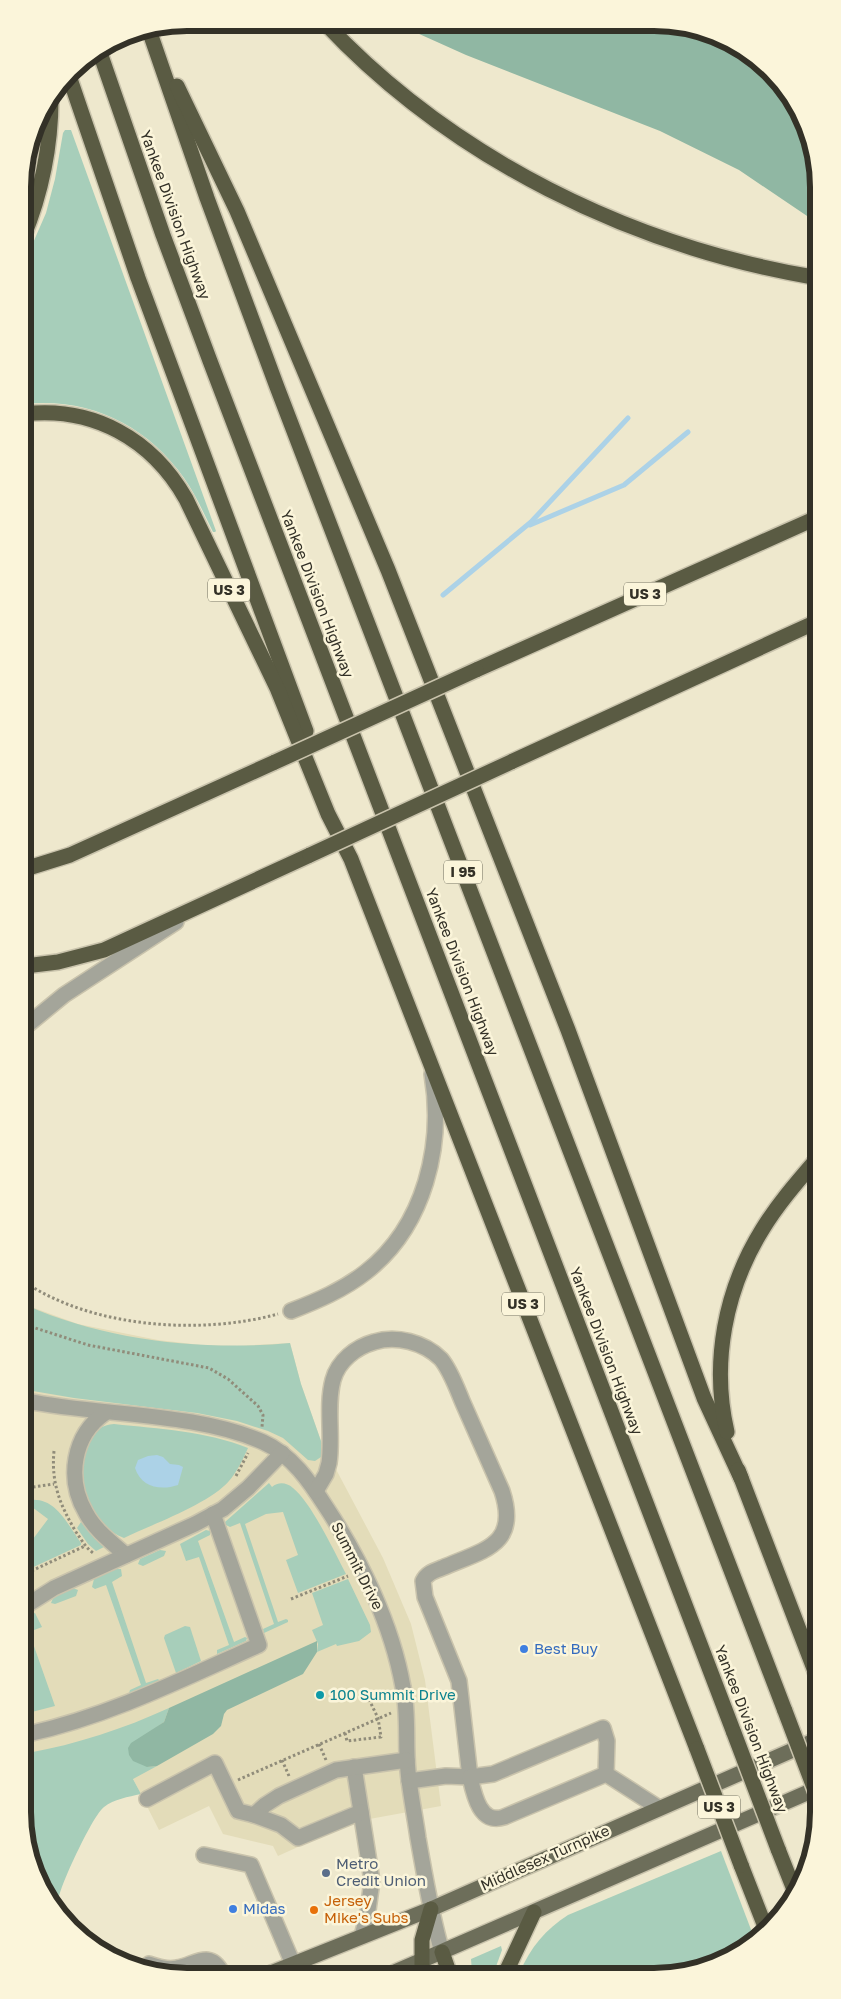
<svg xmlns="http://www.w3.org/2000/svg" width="841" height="1999" viewBox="0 0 841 1999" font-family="'Golos Text',sans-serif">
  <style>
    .built { fill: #e3dcb9 }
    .green { fill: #a7ceba }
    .forest { fill: #90b7a3 }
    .water { fill: #acd2e7 }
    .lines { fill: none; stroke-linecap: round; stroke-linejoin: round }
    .stream { stroke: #acd2e7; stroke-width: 5 }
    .minor-casing { stroke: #c9c3ac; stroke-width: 18 }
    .major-casing { stroke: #c9c3ac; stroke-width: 18 }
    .highway-casing { stroke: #c9c3ac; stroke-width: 18 }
    .path { stroke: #908c7a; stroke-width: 3; stroke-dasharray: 2.5 2.5; stroke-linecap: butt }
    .minor { stroke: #a4a59a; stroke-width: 15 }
    .major { stroke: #6d6e5a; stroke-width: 15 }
    .highway { stroke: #5a5b43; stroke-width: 15 }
    .highway-bridge-casing { stroke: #c9c3ac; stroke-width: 18; stroke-linecap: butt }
    .highway-bridge { stroke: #5a5b43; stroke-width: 15 }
    .shop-dot { fill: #3f7fe0; stroke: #fbf5da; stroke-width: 2 }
    .culture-dot { fill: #0f9aa8; stroke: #fbf5da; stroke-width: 2 }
    .service-dot { fill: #5c6f8a; stroke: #fbf5da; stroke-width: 2 }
    .food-dot { fill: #e8710a; stroke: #fbf5da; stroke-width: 2 }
    .labels { text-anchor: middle; stroke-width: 5; stroke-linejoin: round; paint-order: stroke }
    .shield { fill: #fbf5da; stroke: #6f6c5d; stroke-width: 1 }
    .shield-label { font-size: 14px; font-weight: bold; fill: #333127 }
    .street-label { font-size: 15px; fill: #333127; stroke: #fbf5da }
    .shop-label { font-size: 15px; fill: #366cbe; stroke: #fbf5da; text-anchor: start }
    .culture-label { font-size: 15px; fill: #0d838f; stroke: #fbf5da; text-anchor: start }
    .service-label { font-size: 15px; fill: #4e5e75; stroke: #fbf5da; text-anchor: start }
    .food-label { font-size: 15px; fill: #c56008; stroke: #fbf5da; text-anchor: start }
    .rim { fill: none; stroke: #333127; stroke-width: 6 }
  </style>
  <rect width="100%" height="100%" fill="#eee8cd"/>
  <!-- built -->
  <polygon class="built" points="26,1305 78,1324 158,1340 201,1345 237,1346 290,1343 301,1384 321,1441 383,1558 411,1624 425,1680 441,1806 353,1822 278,1856 273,1846 223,1834 209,1806 159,1830 119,1751 28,1791"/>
  <!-- green -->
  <g class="green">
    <path d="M65,130H71L216,531L215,532H213C204,514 196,495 184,478C147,425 89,397 24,404L23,266L46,213L55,179L63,133Z"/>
    <path d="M26,1305C106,1341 204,1351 290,1343L301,1384L321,1441V1457L315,1461L308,1460L283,1438L268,1431L237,1421L197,1413L74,1398L27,1390Z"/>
    <path d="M114,1424C159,1429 206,1431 248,1448C243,1459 237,1472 229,1481C209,1504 153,1524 124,1538C89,1525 70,1473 90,1440C96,1430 102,1425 114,1424Z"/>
    <path d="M269,1483L272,1487C278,1482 286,1482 293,1488C311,1502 335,1553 346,1574L298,1593L286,1560L298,1555L283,1512L266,1514L245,1524L278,1622L286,1619L288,1620V1622L264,1633L263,1629L274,1624L240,1523L230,1527L226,1525L225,1522Z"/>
    <path d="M30,1500C56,1497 68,1525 81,1543V1545L27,1570V1547L48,1519L28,1504Z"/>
    <polygon points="81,1522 104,1547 96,1551 88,1544 77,1528"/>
    <polygon points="206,1530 210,1531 210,1535 198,1541 234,1642 245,1637 247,1638 246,1641 217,1654 217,1650 229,1645 199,1557 186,1561 180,1544"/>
    <polygon points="160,1550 166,1551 164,1556 143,1566 138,1564 140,1559"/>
    <polygon points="116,1569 121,1569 122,1576 112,1582 146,1683 158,1679 160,1681 129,1693 130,1690 141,1685 106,1585 95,1589 92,1587 94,1579"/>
    <polygon points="348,1579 370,1625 371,1632 359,1641 337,1646 336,1644 317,1652 318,1644 312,1630 323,1625 312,1593"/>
    <polygon points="73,1588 78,1590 76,1596 55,1604 51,1603 54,1596"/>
    <polygon points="35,1613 42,1627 29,1632 55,1706 28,1713 27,1618 31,1614"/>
    <polygon points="185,1626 190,1627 201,1661 176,1673 164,1638 165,1635"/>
    <path d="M169,1708L164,1722L153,1730L147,1767L157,1766L133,1779L141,1794C128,1797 114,1799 104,1807C93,1815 62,1882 59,1897L50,1901L45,1895L28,1854V1753C77,1744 123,1729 169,1708Z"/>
    <path d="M721,1851L755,1940L745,1949L696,1971L520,1972C530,1948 546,1929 568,1915Z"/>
    <polygon points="501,1946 502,1950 494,1972 472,1972 471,1959"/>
  </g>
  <!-- forest -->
  <g class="forest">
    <polygon points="397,24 686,26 763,64 796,104 813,145 813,220 739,170 660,131 466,55"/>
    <polygon points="317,1641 317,1652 303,1674 227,1710 224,1714 221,1726 213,1734 157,1766 147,1767 133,1761 129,1755 128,1748 131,1743 164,1722 169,1708"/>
  </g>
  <!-- water -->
  <path class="water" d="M157,1455L163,1457L170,1464L179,1465L183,1467L178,1485C160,1491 141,1487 135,1468L138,1460L148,1456Z"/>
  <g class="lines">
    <!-- stream -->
    <g class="stream">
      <polyline points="530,525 624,485 688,432"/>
      <polyline points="443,595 531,522 628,418"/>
    </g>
    <defs>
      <g id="minor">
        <polyline points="25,1027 64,995 176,922"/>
        <path d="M291,1311C317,1301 343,1290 366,1272C425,1226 444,1145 432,1074"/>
        <path d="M27,1401C102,1416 194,1412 263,1442C292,1455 310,1482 326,1507C361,1560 392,1625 403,1687C409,1714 405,1743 408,1771C410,1793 415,1816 418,1838C425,1877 431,1915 442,1952"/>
        <path d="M105,1413C73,1435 66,1479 86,1513C95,1530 111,1542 126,1555"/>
        <path d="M316,1491L326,1474L329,1463C333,1436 326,1406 333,1380C338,1361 356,1347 374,1342C396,1335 424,1342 441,1359C451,1371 457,1389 463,1403C476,1432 489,1461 502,1491C520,1546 483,1550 442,1568C434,1571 427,1573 423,1581L425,1597L459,1681L470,1777L446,1776L409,1781"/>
        <polyline points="27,1605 54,1588 195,1524 223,1509 248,1488 282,1453"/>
        <path d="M28,1734C109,1716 183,1679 259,1645L213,1514"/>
        <polyline points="354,1767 372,1881 367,1917 362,1936"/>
        <path d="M606,1774L607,1741L603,1728L493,1774L470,1777C474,1795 480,1825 504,1817L606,1774L659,1808"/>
        <polyline points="147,1799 215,1763 238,1811 254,1815 265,1805 279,1796 336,1770 407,1760"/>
        <polyline points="254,1815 281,1825 298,1838 361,1812"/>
        <polyline points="204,1855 251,1865 293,1964"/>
        <path d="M149,1964C158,1967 167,1970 177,1968C195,1965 210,1949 222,1973"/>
      </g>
      <g id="major">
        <polyline points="395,1972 818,1788"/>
        <polyline points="271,1973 431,1909 818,1739"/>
      </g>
      <g id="highway">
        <path d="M325,23C453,159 631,246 813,277"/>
        <polyline points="149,30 207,198 277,387 785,1711"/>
        <polyline points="99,50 163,235 210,361 734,1733"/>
        <polyline points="69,76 138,278 306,731"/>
        <polyline points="177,86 237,211 388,570 568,1030 704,1398 741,1478"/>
        <path d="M23,238C41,194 51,147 51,99"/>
        <path d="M24,414C93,406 152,439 186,499L277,688L328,814L351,859L697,1749"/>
        <polyline points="476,670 814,519"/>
        <polyline points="511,762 814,623"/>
        <polyline points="25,869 70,855 275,762"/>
        <polyline points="25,966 58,962 104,950 310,855"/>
        <path d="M727,1432C711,1363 725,1290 762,1230C777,1205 797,1182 816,1160"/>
        <polyline points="738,1470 818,1679"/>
        <polyline points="778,1849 795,1892"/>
        <polyline points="741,1865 766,1929"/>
        <polyline points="442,1952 449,1972"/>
        <polyline points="422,1972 422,1940 431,1909"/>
        <polyline points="506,1972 534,1912"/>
      </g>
    </defs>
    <!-- minor casing -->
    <use href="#minor" class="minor-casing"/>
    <!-- major casing -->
    <use href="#major" class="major-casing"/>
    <!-- highway casing -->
    <use href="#highway" class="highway-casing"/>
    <!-- path -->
    <g class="path">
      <path d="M26,1283C94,1328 201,1335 278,1314"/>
      <polyline points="26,1325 88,1345 209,1368 228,1379 258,1406 263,1415 262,1427"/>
      <path d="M54,1451C51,1483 60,1505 76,1532C81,1539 85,1547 93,1553"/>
      <polyline points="236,1476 248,1453"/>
      <polyline points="33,1487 54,1484"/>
      <polyline points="27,1573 85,1546"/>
      <polyline points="291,1599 348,1576"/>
      <polyline points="345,1733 347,1741 381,1737 378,1718 365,1691"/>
      <polyline points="319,1744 326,1760"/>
      <polyline points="282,1760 289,1776"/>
      <polyline points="238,1780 391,1713"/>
    </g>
    <!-- minor -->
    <use href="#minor" class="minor"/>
    <!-- major -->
    <use href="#major" class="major"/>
    <!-- highway -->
    <use href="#highway" class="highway"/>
    <defs>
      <g id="highway-bridge">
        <polyline points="275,762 476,670"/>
        <polyline points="310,855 511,762"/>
        <polyline points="785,1711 818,1798"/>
        <polyline points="734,1733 778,1849"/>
        <polyline points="697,1749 741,1865"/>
      </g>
    </defs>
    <!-- highway-bridge casing -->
    <use href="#highway-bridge" class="highway-bridge-casing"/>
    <!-- highway-bridge -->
    <use href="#highway-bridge" class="highway-bridge"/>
  </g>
  <!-- markers -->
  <g class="shop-dot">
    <circle cx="524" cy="1649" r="5"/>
    <circle cx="233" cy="1909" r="5"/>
  </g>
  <circle class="culture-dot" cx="320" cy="1695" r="5"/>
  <circle class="service-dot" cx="326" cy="1873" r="5"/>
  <circle class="food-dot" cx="314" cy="1910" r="5"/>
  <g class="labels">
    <!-- shield labels -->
    <g class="shield">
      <rect x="208" y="578.5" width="42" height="23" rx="4"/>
      <rect x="624" y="582.5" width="42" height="23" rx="4"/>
      <rect x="444" y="860.5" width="38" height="23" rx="4"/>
      <rect x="502" y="1292.5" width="42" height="23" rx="4"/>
      <rect x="698" y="1795.5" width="42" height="23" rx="4"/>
    </g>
    <g class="shield-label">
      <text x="229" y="595">US 3</text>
      <text x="645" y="599">US 3</text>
      <text x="463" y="877">I 95</text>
      <text x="523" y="1309">US 3</text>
      <text x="719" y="1812">US 3</text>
    </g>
    <!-- street labels -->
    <g class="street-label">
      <text transform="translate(175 215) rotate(70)" y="5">Yankee Division Highway</text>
      <text transform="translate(317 594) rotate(69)" y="5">Yankee Division Highway</text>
      <text transform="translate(462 972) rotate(69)" y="5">Yankee Division Highway</text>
      <text transform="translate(606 1351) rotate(69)" y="5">Yankee Division Highway</text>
      <text transform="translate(357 1566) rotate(63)" y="5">Summit Drive</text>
      <text transform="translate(751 1729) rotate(69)" y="5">Yankee Division Highway</text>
      <text transform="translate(545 1858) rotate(-24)" y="5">Middlesex Turnpike</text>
    </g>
    <!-- shop labels -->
    <g class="shop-label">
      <text x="534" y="1654">Best Buy</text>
      <text x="243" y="1914">Midas</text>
    </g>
    <!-- culture labels -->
    <g class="culture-label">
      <text x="330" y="1700">100 Summit Drive</text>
    </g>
    <!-- service labels -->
    <g class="service-label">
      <text x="336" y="1869">Metro<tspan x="336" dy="17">Credit Union</tspan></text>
    </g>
    <!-- food labels -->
    <g class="food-label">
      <text x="324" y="1906">Jersey<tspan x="324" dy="17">Mike's Subs</tspan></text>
    </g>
  </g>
  <!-- crop -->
  <path d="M0 0H841V1999H0ZM187 31H654A156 156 0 0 1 810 187V1812A156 156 0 0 1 654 1968H187A156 156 0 0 1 31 1812V187A156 156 0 0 1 187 31Z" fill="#fbf5da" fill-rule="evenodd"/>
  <path class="rim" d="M187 31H654A156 156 0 0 1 810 187V1812A156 156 0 0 1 654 1968H187A156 156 0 0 1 31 1812V187A156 156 0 0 1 187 31Z"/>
</svg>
